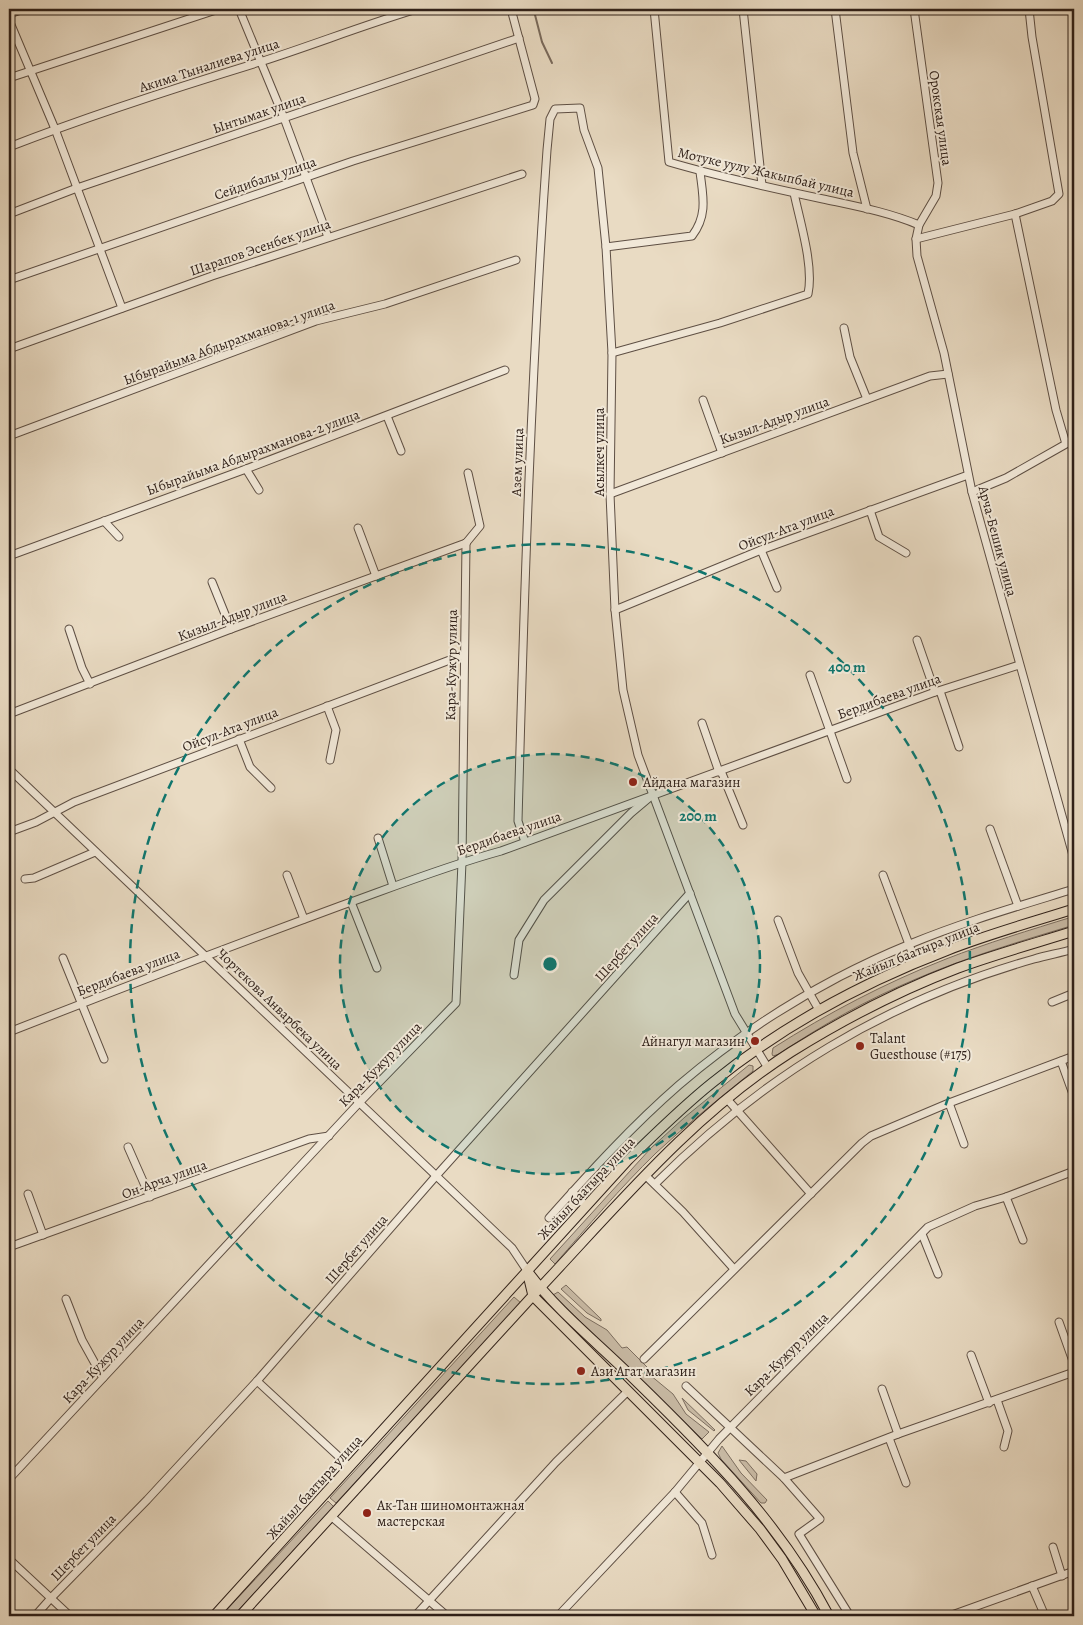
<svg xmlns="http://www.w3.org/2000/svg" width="1083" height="1625" viewBox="0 0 1083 1625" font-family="Alegreya,serif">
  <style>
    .green { fill: #c9bba6; stroke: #7c6e60 }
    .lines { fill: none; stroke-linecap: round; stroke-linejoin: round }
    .stream { stroke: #796a5c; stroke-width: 2 }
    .minor-casing { stroke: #5e4f44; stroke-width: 9 }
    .major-casing { stroke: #2f2019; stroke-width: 11 }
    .minor { stroke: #f1e8d8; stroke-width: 7 }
    .major { stroke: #e9dbc3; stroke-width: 9 }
    .ring { fill: none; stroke: #0f766e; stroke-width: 2.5; stroke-dasharray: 9 6 }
    .poi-dot { fill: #8f2418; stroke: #f1e8d8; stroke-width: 2 }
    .labels { text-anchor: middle; stroke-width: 4; stroke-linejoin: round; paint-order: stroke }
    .street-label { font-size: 14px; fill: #2f2019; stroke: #f1e8d8 }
    .poi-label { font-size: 14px; fill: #2f2019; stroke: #f1e8d8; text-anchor: start }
    .centre { fill: #0f766e; stroke: #f1e8d8; stroke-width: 2.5 }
    .ring-label { font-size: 15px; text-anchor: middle; font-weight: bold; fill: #0f766e; stroke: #f1e8d8; stroke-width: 4; stroke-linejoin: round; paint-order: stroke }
  </style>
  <rect width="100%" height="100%" fill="#e9dbc3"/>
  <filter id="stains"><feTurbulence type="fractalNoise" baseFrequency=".004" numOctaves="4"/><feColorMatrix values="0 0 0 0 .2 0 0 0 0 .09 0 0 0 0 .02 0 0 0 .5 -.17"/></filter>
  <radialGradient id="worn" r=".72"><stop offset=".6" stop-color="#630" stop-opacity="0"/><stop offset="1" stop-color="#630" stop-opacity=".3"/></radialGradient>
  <!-- green -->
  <g class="green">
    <path d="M1072,917H1074V925C1021,941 967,957 916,979C868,999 822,1025 779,1054L773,1056L772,1054L773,1048C828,1013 885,983 946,959C987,943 1030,930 1072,917Z"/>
    <path d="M749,1065L753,1066V1071C720,1098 687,1124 656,1153C620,1188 588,1226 555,1264L550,1259L651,1148L685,1117Z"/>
    <polygon points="566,1285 601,1319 601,1321 587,1313 561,1289"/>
    <polygon points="558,1292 585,1317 607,1330 622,1348 627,1347 652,1372 650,1375 673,1394 686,1414 709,1432 702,1439 553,1295"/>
    <polygon points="514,1297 521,1303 336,1503 330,1498"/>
    <polygon points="682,1398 715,1430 714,1431 688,1410"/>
    <polygon points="722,1446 741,1473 767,1500 765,1503 761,1503 721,1459 718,1453"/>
    <polygon points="739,1460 746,1461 757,1474 756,1481"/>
    <polygon points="328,1501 334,1507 233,1616 221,1616"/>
  </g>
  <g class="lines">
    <!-- stream -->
    <polyline class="stream" points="534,11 542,42 552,63"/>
    <defs>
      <g id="minor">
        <polyline points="239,9 284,118 328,237"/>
        <path d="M654,9L669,162C720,177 771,188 823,199C855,206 888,212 919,225"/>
        <polyline points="743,9 762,185"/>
        <polyline points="835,9 853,153 867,209"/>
        <polyline points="914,9 938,183 936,196 919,225 916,239 917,256 944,353 972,492 1074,859"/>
        <polyline points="9,14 24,9"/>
        <polyline points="9,20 55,129 122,308"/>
        <polyline points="9,78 219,9"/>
        <path d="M9,147C91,115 175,88 260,62C313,45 364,25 417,9"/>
        <polyline points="9,214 77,188 519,38"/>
        <polyline points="916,239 1015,214 1052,201 1059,194 1032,37 1029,9"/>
        <path d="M606,247L692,236C708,215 703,196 700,172"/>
        <polyline points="9,280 353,161 533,105 535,99 511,9"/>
        <polyline points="844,328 850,357 867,399"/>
        <polyline points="9,349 212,276 522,174"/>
        <path d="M612,353L720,323L808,294C814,266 800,222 794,193"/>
        <polyline points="703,400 722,453"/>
        <polyline points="387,416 401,451"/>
        <polyline points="9,436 316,321 385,304 516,260"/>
        <polyline points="246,469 259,490"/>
        <polyline points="972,492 1006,478 1066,444 1056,410 1015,214"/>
        <polyline points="610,494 930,376 948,374"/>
        <polyline points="870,510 879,537 906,553"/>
        <polyline points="104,521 119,537"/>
        <polyline points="358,528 376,576"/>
        <polyline points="466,543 480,526 468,473"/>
        <polyline points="761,550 777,588"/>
        <polyline points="9,556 246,469 505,370"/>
        <polyline points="212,582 231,629"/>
        <polyline points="615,610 761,550 968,475"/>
        <polyline points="69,629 82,668 90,684"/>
        <polyline points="917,640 935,692"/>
        <polyline points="810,675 847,779"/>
        <polyline points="940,691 959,747"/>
        <polyline points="327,706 336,730 330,760"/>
        <polyline points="9,714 231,629 466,543"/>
        <polyline points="702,723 719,772"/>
        <polyline points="239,739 250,767 271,788"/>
        <polyline points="9,769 512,1248 528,1272"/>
        <polyline points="721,771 743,825"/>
        <polyline points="990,829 1018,906"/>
        <polyline points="9,832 36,822 74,802 463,655"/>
        <polyline points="378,838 393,886"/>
        <path d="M525,842L518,821C524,597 531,374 547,150L550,119L555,109L580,108L584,130L598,168L606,247L612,353L610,494L615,610L623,690L638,755L735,1014L768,1068"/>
        <polyline points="287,875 304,919"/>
        <polyline points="883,875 916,963"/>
        <polyline points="25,879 34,878 95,852"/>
        <polyline points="351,902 377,968"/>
        <polyline points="778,920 798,973 819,1010"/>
        <polyline points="63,958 104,1059"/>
        <polyline points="514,975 519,940 544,900 631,813 650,797"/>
        <polyline points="1052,1002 1074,993"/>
        <path d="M9,1032C119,989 229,947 340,906C393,887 446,866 501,851L935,692L1019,665"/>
        <polyline points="1061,1061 1074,1097"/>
        <polyline points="727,1099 811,1194"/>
        <polyline points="949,1103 964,1144"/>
        <polyline points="128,1147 150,1197"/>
        <polyline points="645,1175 683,1212 734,1269"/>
        <path d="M655,1184C763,1076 886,1001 1034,959C1047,955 1061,953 1074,949"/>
        <polyline points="572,1192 586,1206"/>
        <polyline points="28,1194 43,1235"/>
        <polyline points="1006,1197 1023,1240"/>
        <path d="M549,1218C590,1172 632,1126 679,1085C747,1027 827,978 910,944C963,922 1019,906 1074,889"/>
        <polyline points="922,1234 938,1274"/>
        <polyline points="9,1247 309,1139 329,1136"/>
        <polyline points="66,1299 82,1340 103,1378"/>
        <polyline points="1059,1322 1074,1364"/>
        <polyline points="971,1355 989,1403"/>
        <polyline points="644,1359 862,1143 871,1136 949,1103 1074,1056"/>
        <polyline points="257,1381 350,1467"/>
        <polyline points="686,1386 784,1478 820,1519 799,1534 850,1616"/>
        <polyline points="882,1389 898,1434"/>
        <polyline points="997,1400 1008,1431 1004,1447"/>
        <polyline points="889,1438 906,1483"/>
        <polyline points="784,1478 898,1434 1074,1372"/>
        <polyline points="9,1479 358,1104 456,1003 462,862 466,543"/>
        <polyline points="675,1492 702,1523 712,1555"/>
        <polyline points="332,1517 447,1616"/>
        <polyline points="1053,1547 1062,1576"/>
        <polyline points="9,1559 70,1616"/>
        <polyline points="1032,1586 1045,1616"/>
        <polyline points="35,1616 51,1598 147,1500 257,1381 436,1176 690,893"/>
        <polyline points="415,1616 556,1462 628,1391"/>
        <polyline points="558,1616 675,1492 719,1439 928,1227 975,1206 1006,1197 1074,1171"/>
        <polyline points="949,1616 1074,1571"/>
      </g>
      <g id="major">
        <path d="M528,1272C558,1312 599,1344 635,1380C709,1452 780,1523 829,1616"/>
        <polyline points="528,1275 533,1296 720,1483 760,1529 782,1559 816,1616"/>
        <path d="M214,1616L628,1160C655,1134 682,1107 712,1083C782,1026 864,982 948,950C989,934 1032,922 1074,909"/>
        <path d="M240,1616C340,1508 438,1398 538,1290C617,1206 692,1115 791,1052C844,1019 900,990 958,968C996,954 1036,943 1074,931"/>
      </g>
    </defs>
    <!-- minor casing -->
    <use href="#minor" class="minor-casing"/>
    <!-- major casing -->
    <use href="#major" class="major-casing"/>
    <!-- minor -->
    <use href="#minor" class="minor"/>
    <!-- major -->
    <use href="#major" class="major"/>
  </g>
  <!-- distance rings -->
  <circle cx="550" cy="964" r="210" fill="#0f766e" fill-opacity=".12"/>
  <g class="ring">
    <circle cx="550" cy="964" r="210"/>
    <circle cx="550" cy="964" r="420"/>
  </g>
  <!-- markers -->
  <g class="poi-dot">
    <circle cx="633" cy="782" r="5"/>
    <circle cx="755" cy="1041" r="5"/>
    <circle cx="860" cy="1046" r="5"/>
    <circle cx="581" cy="1371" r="5"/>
    <circle cx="367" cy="1513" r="5"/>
  </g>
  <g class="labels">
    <!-- street labels -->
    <g class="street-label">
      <text transform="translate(209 65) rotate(-18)" y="5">Акима Тыналиева улица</text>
      <text transform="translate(259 113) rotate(-19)" y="5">Ынтымак улица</text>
      <text transform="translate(941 118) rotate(82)" y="5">Орокская улица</text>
      <text transform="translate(766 172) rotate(13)" y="5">Мотуке уулу Жакыпбай улица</text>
      <text transform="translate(265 178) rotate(-19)" y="5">Сейдибалы улица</text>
      <text transform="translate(260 247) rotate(-19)" y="5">Шарапов Эсенбек улица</text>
      <text transform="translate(229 342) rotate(-20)" y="5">Ыбырайыма Абдырахманова-1 улица</text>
      <text transform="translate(774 420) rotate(-20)" y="5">Кызыл-Адыр улица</text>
      <text transform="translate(253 452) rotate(-20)" y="5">Ыбырайыма Абдырахманова-2 улица</text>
      <text transform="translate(599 452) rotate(-90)" y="5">Асылкеч улица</text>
      <text transform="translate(517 462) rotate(-88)" y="5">Азем улица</text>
      <text transform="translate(786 528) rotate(-21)" y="5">Ойсул-Ата улица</text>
      <text transform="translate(998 541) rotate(75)" y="5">Арча-Бешик улица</text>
      <text transform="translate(232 616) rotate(-21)" y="5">Кызыл-Адыр улица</text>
      <text transform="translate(451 665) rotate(-89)" y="5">Кара-Кужур улица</text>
      <text transform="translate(889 696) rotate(-20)" y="5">Бердибаева улица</text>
      <text transform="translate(230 729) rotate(-21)" y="5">Ойсул-Ата улица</text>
      <text transform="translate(509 833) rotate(-19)" y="5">Бердибаева улица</text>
      <text transform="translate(626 947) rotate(-48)" y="5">Шербет улица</text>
      <text transform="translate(916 951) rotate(-22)" y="5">Жайыл баатыра улица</text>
      <text transform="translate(128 972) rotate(-21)" y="5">Бердибаева улица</text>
      <text transform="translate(280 1009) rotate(44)" y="5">Чортекова Анварбека улица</text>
      <text transform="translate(380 1064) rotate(-46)" y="5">Кара-Кужур улица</text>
      <text transform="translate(164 1179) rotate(-20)" y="5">Он-Арча улица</text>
      <text transform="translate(586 1188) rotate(-47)" y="5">Жайыл баатыра улица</text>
      <text transform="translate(356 1249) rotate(-49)" y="5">Шербет улица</text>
      <text transform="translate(786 1354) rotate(-45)" y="5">Кара-Кужур улица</text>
      <text transform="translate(103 1360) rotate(-47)" y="5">Кара-Кужур улица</text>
      <text transform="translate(314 1487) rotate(-48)" y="5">Жайыл баатыра улица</text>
      <text transform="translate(83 1547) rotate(-46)" y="5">Шербет улица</text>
    </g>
    <!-- poi labels -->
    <g class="poi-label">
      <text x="643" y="787">Айдана магазин</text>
      <text x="870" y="1043">Talant<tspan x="870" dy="16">Guesthouse (#175)</tspan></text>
      <text x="745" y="1046" text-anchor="end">Айнагул магазин</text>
      <text x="591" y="1376">Ази Агат магазин</text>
      <text x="377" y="1510">Ак-Тан шиномонтажная<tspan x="377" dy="16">мастерская</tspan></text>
    </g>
  </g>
  <circle cx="550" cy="964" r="8" class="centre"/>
  <g class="ring-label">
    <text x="847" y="672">400 m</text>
    <text x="698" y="821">200 m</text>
  </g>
  <!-- margin -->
  <rect width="1083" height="1625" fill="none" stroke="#e9dbc3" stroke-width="30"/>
  <rect x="10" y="10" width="1063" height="1605" fill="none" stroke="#2f2019" stroke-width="2.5"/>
  <rect x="15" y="15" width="1053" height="1595" fill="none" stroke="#2f2019"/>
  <rect width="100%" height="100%" filter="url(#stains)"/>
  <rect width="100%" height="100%" fill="url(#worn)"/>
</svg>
